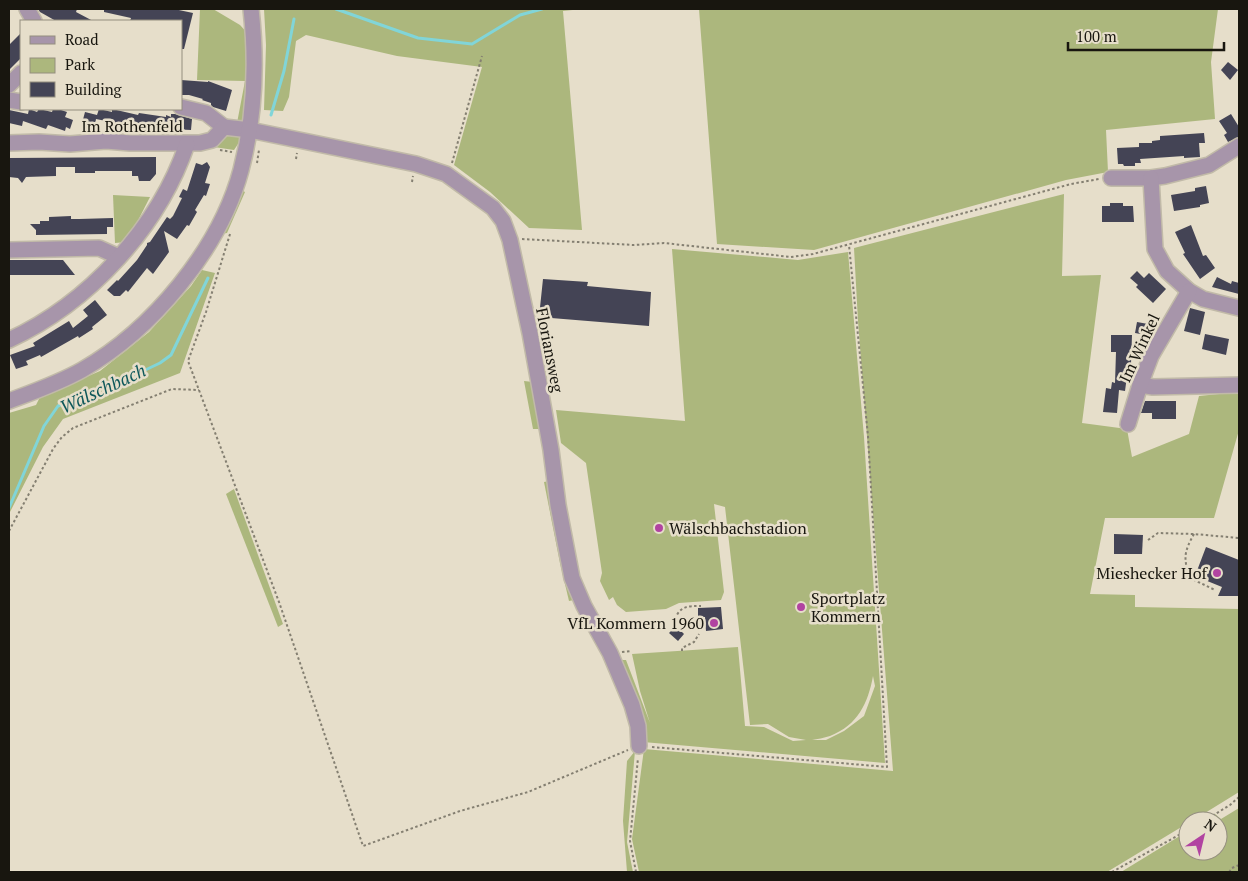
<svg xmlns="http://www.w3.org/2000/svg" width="1248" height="881" viewBox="0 0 1248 881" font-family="'PT Serif',serif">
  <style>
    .green { fill: #acb77d; fill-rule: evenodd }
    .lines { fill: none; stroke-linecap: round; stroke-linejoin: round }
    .stream { stroke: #81d5d8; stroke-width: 3 }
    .building { fill: #445 }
    .minor-casing { stroke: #c1baa8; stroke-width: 18 }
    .path { stroke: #847f71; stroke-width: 2; stroke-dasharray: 2.5 2.5; stroke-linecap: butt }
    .minor { stroke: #a795aa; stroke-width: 15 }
    .poi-dot { fill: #b143a1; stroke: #e6deca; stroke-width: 2 }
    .labels { text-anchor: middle; stroke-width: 5; stroke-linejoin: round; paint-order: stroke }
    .street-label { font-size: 16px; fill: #18160f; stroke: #e6deca }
    .poi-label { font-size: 16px; fill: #18160f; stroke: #e6deca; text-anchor: start }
    .water-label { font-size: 18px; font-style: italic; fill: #0e585a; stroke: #e6deca }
  </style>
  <rect width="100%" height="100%" fill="#e6deca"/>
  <!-- green -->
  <g class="green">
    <polygon points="200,9 213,9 240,25 250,36 247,112 240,123 237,123 245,81 197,80"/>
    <polygon points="264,9 582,9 563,11 582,230 529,228 490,192 454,165 482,67 397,56 306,35 296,41 289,97 283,111 264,110 266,45"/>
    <polygon points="699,9 1218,9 1211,62 1215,119 1106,130 1108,172 1066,180 814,250 717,244"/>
    <polygon points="223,133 240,136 242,144 238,144 234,150 214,147"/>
    <polygon points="241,190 245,192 227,233 221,234"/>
    <polygon points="1064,194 1062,276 1101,275 1082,423 1127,429 1132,457 1189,434 1199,396 1239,392 1239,430 1214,518 1105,518 1090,594 1135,595 1135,607 1239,609 1239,792 1192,821 1188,821 1188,823 1107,872 639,872 632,839 644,749 893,771 858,321 854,248"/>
    <polygon points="113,195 150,197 127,242 115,243"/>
    <path d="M672,249L798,260L848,252L864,437L885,763L643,742L619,660H626L650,723L640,691L632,654L738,647L745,726L764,727L793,741L806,740L789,737L768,724L750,725L725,507L714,504L724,592L721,600L679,603L666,609L626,612L617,605L613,597L609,600L600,581L602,573L586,463L561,443L556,410L685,421ZM873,676L875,686L864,716L844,731L826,740H812C817,739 824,738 830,736C858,725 868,703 873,676Z"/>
    <polygon points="202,270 215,273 180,373 63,419 43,447 9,514 9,413 36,405 40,397 100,371 149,332 191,286"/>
    <polygon points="524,381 533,382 541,429 533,429"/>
    <polygon points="549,481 574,600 569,601 560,563 544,482"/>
    <polygon points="234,489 283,624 278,627 226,494"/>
    <polygon points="635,751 627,842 633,872 627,872 623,821 627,761"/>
    <polygon points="1239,808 1239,872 1121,872 1188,831 1188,851 1218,851 1218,821 1205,821 1215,814 1221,819"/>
  </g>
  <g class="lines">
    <!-- stream -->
    <g class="stream">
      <polyline points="336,9 418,38 472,44 520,15 542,9"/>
      <polyline points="271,115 284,71 294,19"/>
      <polyline points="9,508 44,426 58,406 139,373 160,363 171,355 208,278"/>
    </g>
  </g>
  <!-- building -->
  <g class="building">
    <polygon points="38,9 77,9 76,12 93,21 56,21 40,12"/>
    <polygon points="104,9 174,9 193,13 184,49 181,49 181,21 130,21 131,18 104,12"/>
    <polygon points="21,33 21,58 9,70 9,45"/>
    <polygon points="1228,62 1238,70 1230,80 1221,70"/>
    <polygon points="181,80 208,82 208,81 232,90 226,111 213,107 211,105 211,103 202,100 203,99 189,95 181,95"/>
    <polygon points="29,109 37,112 39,109 52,112 53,109 58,109 67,112 65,117 73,120 70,129 66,127 65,131 48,125 46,129 23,121 22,126 9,123 9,110 28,114"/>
    <polygon points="99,109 112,112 112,109 138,115 139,113 166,117 166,115 171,117 171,114 175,114 192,119 191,130 170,129 170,131 163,129 162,131 147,128 146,129 96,119 94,130 81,127 85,112 97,115"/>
    <polygon points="1231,114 1239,127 1239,137 1228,142 1224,135 1227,133 1219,121"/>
    <polygon points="1204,133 1205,143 1199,143 1200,157 1184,158 1184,156 1140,159 1141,163 1135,163 1135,166 1124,166 1123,164 1118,164 1117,148 1139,147 1139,143 1152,143 1152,141 1160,140 1160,136"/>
    <polygon points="156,157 156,174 150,181 139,181 138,176 132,176 132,171 95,171 95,173 75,173 75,167 56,167 56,176 26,177 22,183 18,178 9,177 9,158"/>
    <polygon points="207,162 210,167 205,183 210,184 206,196 204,195 195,210 197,212 189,226 187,225 177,239 164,231 169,252 153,274 147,268 128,292 126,290 120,296 114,296 107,290 117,280 118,281 137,260 147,245 147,243 150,242 167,217 170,219 173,216 182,198 179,197 183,189 187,191 196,163 202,165"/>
    <polygon points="1206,186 1209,203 1200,205 1200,207 1174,211 1171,195 1195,191 1195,188"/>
    <polygon points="1110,203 1123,203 1123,206 1133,206 1134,222 1102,222 1102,206 1110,206"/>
    <polygon points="71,216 71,219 79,219 113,218 113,227 107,227 107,234 36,235 36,230 30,224 40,224 40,221 49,221 49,217"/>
    <polygon points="1191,225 1203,256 1206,255 1215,268 1200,279 1183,254 1185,253 1175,232"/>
    <polygon points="9,260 63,260 75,275 9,275"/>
    <polygon points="1137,271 1144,278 1149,273 1166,289 1153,303 1136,287 1138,285 1130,278"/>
    <polygon points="1217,277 1231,284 1232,281 1239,283 1239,294 1212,287"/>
    <polygon points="543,279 588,282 587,286 651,292 649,326 539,317"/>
    <polygon points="95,300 107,315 92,327 93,329 79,338 78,336 41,357 40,355 26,361 28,365 16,369 10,355 35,346 33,343 69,321 73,328 88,316 83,310"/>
    <polygon points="1190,308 1205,312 1200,335 1184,331"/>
    <polygon points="1137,322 1148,324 1146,335 1135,333"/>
    <polygon points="1205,334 1229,339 1226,355 1202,349"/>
    <polygon points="1111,335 1132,335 1131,364 1134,364 1133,376 1127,376 1125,391 1119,390 1117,413 1103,412 1106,388 1111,389 1112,382 1115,383 1116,352 1111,352"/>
    <polygon points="1145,401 1176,401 1176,419 1152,419 1152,413 1141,413"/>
    <polygon points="1114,534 1143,535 1142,554 1114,554"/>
    <polygon points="1206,547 1239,560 1239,596 1218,596 1222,587 1195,576"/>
    <polygon points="721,607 723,629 706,631 705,617 698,617 698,608"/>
    <polygon points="676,626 684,634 678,641 669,633"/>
  </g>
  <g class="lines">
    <defs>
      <g id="minor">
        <polyline points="27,9 34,21"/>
        <polyline points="9,85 21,73"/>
        <polyline points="9,100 21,102"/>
        <polyline points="181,107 206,113 224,127"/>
        <polyline points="9,143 39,142 70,144 106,141 130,143 200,143 212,140 224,127 250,130 416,164 446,174 493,208 503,221 510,240 530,333 551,450 558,505 572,578 584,606 610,653 632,705 638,726 639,746"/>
        <polyline points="1111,178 1151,178 1165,176 1209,165 1239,146"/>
        <polyline points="1151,178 1155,249 1167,271 1189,291 1203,299 1239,308"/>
        <polyline points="9,250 99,248 119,257"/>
        <path d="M9,340C89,303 159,227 187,144"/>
        <polyline points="1140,385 1153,387 1239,385"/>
        <path d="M9,401C33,392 59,383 82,370C152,330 220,249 241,170C255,117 257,63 251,9"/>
        <polyline points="1128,424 1140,385 1151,356 1189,291"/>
      </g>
    </defs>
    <!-- minor casing -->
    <use href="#minor" class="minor-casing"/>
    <!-- path -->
    <g class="path">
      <polyline points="220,150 232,152"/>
      <polyline points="296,159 297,153"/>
      <polyline points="257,163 259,150"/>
      <polyline points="452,163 482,56"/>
      <polyline points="412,182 413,176"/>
      <polyline points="230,234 206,312 188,361 279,602 363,846 460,811 528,792 628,750"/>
      <polyline points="522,239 634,245 664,243 791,257 813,254 1071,184 1099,179"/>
      <polyline points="9,531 53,449 62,437 73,428 172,389 199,390"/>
      <path d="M1194,534C1184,552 1183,558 1190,578L1215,590"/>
      <polyline points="1148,540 1158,533 1194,534 1239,538"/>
      <path d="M675,619C680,606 688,606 701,606"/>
      <polyline points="682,651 682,648 694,642 699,634"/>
      <polyline points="622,652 631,651"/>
      <polyline points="652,747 887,767 868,436 849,245"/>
      <polyline points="1204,821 1230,805 1239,797"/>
      <polyline points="636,872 630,841 638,758"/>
      <polyline points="1112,872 1188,830"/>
      <polyline points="1229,872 1232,868 1239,865"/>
    </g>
    <!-- minor -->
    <use href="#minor" class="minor"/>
  </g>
  <!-- markers -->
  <g class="poi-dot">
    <circle cx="659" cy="528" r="5"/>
    <circle cx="1217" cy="573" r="5"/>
    <circle cx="801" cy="607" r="5"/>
    <circle cx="714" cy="623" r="5"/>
  </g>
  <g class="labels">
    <!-- street labels -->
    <g class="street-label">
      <text x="132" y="132">Im Rothenfeld</text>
      <text transform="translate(1139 348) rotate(-65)" y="6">Im Winkel</text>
      <text transform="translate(550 350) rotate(79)" y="6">Floriansweg</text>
    </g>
    <!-- poi labels -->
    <g class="poi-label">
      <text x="669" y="534">Wälschbachstadion</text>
      <text x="1207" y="579" text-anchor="end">Mieshecker Hof</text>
      <text x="811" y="604">Sportplatz<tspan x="811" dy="18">Kommern</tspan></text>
      <text x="704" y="629" text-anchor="end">VfL Kommern 1960</text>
    </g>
    <!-- water labels -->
    <g class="water-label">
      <text transform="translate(103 389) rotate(-25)" y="6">Wälschbach</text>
    </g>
  </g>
  <!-- border -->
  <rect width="1248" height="881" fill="none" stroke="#18160f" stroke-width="20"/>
  <!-- legend -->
  <rect x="20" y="20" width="162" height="90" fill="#e6deca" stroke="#948e7f"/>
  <rect x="30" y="36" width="25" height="8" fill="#a795aa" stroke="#948e7f"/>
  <text x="65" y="45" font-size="15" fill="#18160f">Road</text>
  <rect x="30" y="58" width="25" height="15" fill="#acb77d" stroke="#948e7f"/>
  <text x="65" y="70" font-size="15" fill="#18160f">Park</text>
  <rect x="30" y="82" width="25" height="15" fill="#444455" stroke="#948e7f"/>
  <text x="65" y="95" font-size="15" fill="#18160f">Building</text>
  <!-- north arrow -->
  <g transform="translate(1203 836) rotate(35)"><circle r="24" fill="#e6deca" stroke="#948e7f"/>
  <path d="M0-4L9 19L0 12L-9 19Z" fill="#b143a1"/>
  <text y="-8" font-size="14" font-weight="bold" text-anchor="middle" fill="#18160f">N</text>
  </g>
  <!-- scale -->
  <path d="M1068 42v8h156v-8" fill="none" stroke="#18160f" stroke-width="2.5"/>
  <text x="1076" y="42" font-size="15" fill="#18160f" stroke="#e6deca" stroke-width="4" paint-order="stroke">100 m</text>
</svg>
